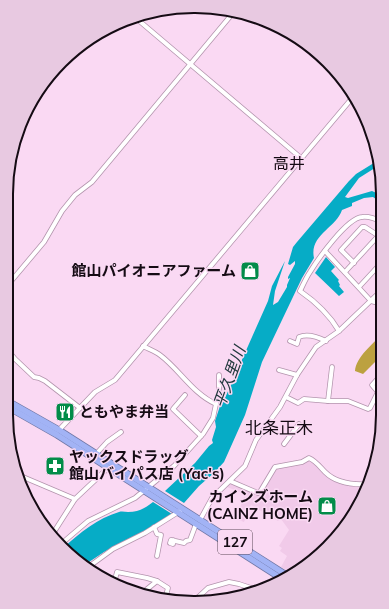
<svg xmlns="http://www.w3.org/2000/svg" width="389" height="609" viewBox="0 0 389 609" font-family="Mulish,'Noto Sans JP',sans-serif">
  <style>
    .built { fill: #f1cae9 }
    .forest { fill: #bca140 }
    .water { fill: #06acc6 }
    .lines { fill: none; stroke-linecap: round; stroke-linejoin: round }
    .minor-casing { stroke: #b394ad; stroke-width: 5.5 }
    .highway-casing { stroke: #7178a6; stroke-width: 7 }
    .minor { stroke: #fff; stroke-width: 4 }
    .highway { stroke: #a2b3f5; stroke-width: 5.5 }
    .labels { text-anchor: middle; stroke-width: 3; stroke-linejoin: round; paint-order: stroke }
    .shield { fill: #fad9f3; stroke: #5a4957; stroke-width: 1 }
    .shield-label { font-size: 14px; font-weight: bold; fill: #150b14 }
    .poi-label { font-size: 15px; font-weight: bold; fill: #150b14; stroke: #fad9f3; text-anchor: end }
    .neighbourhood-label { font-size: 16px; fill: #150b14; stroke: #fad9f3 }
    .water-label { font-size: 16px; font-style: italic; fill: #21383d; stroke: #fad9f3 }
    .quarter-label { font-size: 17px; fill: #150b14; stroke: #fad9f3 }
    .rim { fill: none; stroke: #150b14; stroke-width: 2 }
  </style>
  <rect width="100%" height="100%" fill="#fad9f3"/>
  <!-- built -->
  <polygon class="built" points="307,457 338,480 363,483 370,482 369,487 336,539 299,571 293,574 281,567 287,556 280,551 282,548 279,546 289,530 281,519 278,521 251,505 244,522 236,519 245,494 227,487 233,481 257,491 272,466 301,461"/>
  <!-- forest -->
  <path class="forest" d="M382,334L381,361L377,360L363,374L355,371C356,357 373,344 382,334Z"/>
  <!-- water -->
  <g class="water">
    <path d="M377,161L378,166L359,178L345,197L348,198L372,191L383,196V204L373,197L364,198L352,203V206L342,210C336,228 309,235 314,258L302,278L262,362L245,415L224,462L214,473L199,486L184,503L165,491L195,463L209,446L213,443L212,440L216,427L215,421L222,400L225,398L268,301L272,286L285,261L275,291L273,305L278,302L287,287V285L290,278L288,279V277L295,264V261L290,265L288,264L293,247L297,242L349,181L356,174Z"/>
    <polygon points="326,257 335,267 331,271 339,280 338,281 340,285 339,286 344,292 339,296 315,273"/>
    <path d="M153,502L172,514L141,533L104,552L83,566L64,547C80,533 98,518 119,512C122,511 125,512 128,512C139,512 145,508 153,502Z"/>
  </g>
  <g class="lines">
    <defs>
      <g id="minor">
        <polyline points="137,19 301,158"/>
        <polyline points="325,251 371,301 382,304"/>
        <polyline points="354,263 341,250 362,227 365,227 382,238"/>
        <polyline points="345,272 379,235"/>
        <polyline points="7,286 44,242 62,211 75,195 92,182 233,13"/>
        <polyline points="359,287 382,262"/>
        <path d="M339,331C329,314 316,302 300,291C303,285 306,278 310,272C318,259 347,218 362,217C369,216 376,219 382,222"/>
        <path d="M290,341L297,344L299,337C308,333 318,337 326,341"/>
        <path d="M143,346C148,349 155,351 160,355C179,369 193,394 216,404"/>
        <polyline points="6,348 15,359 34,377 39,378 45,381 80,408"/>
        <polyline points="279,370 297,375"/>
        <polyline points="185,395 173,409 201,436"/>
        <polyline points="286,397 298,403 304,399 328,401 348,401 368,409 370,408 378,392 372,385 382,374"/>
        <polyline points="328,401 332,367"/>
        <polyline points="59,430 95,392 115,380 353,97"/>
        <polyline points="284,444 299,424"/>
        <polyline points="97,453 107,442 121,432"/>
        <polyline points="16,474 75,499"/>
        <path d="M230,481L258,493L260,492L275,467L302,462L309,458C316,461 320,467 325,472C336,483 354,485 369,484"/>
        <polyline points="200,520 212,498 245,466 256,440 280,407 297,375 316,347 339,331 382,290"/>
        <polyline points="154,527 157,534 161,535 157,556"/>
        <polyline points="52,535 75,499 108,468"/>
        <polyline points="173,540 173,544 170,543 171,540 184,543 186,541 190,540 196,524"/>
        <polyline points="61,544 88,521 135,498 174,466 203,434 213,418 219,390 219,375"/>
        <polyline points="87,568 113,549 145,533 180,511"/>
        <polyline points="102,576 115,579"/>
        <polyline points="114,583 117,572 147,578 157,581 168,588 165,599"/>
        <polyline points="141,594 157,581"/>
        <polyline points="193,602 208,588 229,582 239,584 257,590"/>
      </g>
      <g id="highway">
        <polyline points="6,400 59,430 288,576"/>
        <polyline points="6,406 57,435 282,579"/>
      </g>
    </defs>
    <!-- minor casing -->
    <use href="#minor" class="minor-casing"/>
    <!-- highway casing -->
    <use href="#highway" class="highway-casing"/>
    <!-- minor -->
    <use href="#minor" class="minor"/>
    <!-- highway -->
    <use href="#highway" class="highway"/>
  </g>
  <!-- icons -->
  <defs>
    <symbol id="shop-square" viewBox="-11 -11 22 22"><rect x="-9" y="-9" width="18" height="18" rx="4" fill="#028c49" stroke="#fad9f3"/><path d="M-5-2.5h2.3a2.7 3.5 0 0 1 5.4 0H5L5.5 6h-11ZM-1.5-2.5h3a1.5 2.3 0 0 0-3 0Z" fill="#fff"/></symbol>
    <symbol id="restaurant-square" viewBox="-11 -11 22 22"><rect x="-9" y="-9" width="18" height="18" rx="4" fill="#028c49" stroke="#fad9f3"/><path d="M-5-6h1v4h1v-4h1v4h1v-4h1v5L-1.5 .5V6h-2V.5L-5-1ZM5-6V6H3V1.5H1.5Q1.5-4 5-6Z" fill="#fff"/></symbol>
    <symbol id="pharmacy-square" viewBox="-11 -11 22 22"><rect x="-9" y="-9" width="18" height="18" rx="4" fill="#028c49" stroke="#fad9f3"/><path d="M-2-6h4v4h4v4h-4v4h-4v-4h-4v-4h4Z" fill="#fff"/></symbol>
  </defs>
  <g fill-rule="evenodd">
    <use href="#shop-square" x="239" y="260" width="22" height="22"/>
    <use href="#restaurant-square" x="54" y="401" width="22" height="22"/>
    <use href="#pharmacy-square" x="44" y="455" width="22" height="22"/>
    <use href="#shop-square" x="316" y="495" width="22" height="22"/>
  </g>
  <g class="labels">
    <!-- shield labels -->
    <rect class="shield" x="218" y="530" width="34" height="24" rx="3"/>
    <g class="shield-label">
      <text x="235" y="547">127</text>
    </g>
    <!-- poi labels -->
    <g class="poi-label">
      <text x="236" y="276">館山パイオニアファーム</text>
      <text x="79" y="417" text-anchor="start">ともやま弁当</text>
      <text x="69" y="462" text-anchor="start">ヤックスドラッグ<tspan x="69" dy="17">館山バイパス店 (Yac's)</tspan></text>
      <text x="313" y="502">カインズホーム<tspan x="313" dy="17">(CAINZ HOME)</tspan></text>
    </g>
    <!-- neighbourhood labels -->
    <g class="neighbourhood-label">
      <text x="289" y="169">高井</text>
    </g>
    <!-- water labels -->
    <g class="water-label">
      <text transform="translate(229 377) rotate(-70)" y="6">平久里川</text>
    </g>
    <!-- quarter labels -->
    <g class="quarter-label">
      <text x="279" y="434">北条正木</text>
    </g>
  </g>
  <!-- crop -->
  <path d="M0 0H389V609H0ZM194 13H195A181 181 0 0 1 376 194V415A181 181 0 0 1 195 596H194A181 181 0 0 1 13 415V194A181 181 0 0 1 194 13Z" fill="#e8c9e1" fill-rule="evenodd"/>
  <path class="rim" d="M194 13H195A181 181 0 0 1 376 194V415A181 181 0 0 1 195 596H194A181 181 0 0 1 13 415V194A181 181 0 0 1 194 13Z"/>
</svg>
